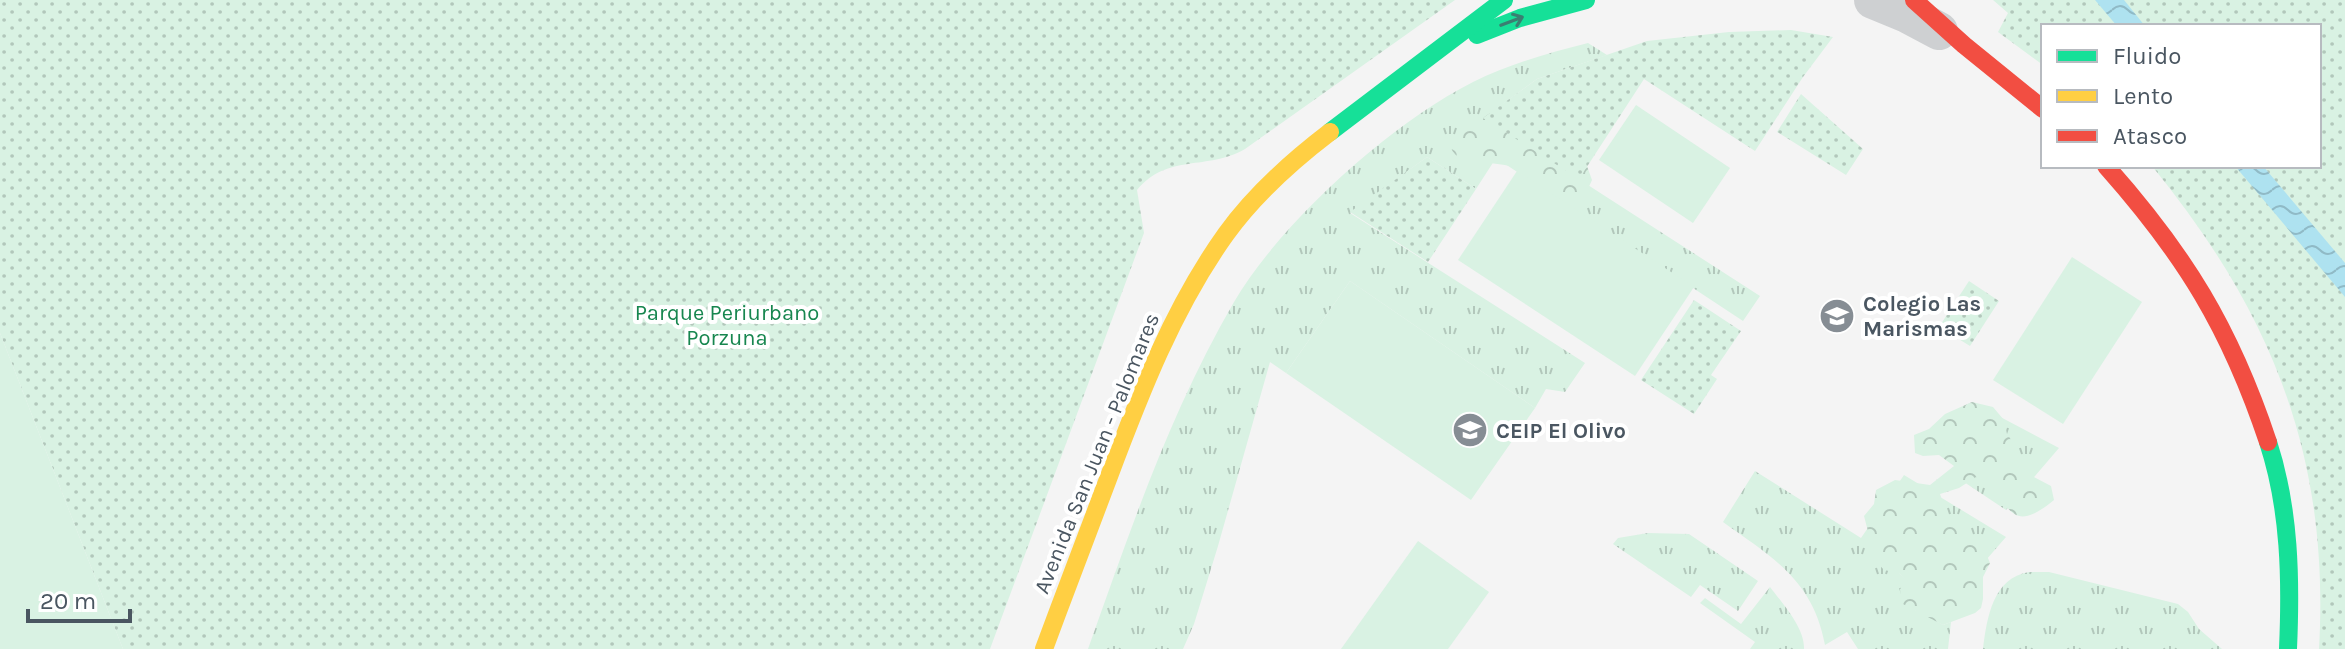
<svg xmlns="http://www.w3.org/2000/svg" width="2345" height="649" viewBox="0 0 2345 649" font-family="Karla,sans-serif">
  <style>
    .grass { fill: url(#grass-tufts) }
    .forest { fill: url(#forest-crowns) }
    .park { fill: url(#park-dots) }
    .pitch { fill: #d9f2e3 }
    .water { fill: url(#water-waves) }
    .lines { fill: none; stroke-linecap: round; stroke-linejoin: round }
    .street { stroke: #ced0d2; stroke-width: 38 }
    .fast { stroke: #16e098; stroke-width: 18 }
    .slow { stroke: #ffcf43; stroke-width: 18 }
    .jam { stroke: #f24e42; stroke-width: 18 }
    .oneway { stroke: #3a7f72 }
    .labels { text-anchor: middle; stroke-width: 8; stroke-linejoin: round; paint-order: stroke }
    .poi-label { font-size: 22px; font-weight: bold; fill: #4a5661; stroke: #fff; text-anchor: start }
    .park-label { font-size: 22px; fill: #17864f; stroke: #fff }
    .street-label { font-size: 22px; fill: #4a5661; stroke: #fff }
  </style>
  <defs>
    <pattern id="grass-tufts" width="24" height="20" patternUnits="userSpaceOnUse" patternTransform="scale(2)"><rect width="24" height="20" fill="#d9f2e3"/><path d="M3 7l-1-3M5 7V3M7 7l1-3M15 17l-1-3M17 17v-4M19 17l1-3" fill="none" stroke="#b2c7bb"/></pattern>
    <pattern id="forest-crowns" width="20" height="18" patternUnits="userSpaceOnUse" patternTransform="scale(2)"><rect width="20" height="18" fill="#d9f2e3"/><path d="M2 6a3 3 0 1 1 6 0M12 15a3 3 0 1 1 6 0" fill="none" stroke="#b2c7bb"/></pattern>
    <pattern id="park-dots" width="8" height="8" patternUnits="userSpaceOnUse" patternTransform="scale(2)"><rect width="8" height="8" fill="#d9f2e3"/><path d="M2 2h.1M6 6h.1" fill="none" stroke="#b2c7bb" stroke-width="1.8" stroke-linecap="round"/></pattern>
    <pattern id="water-waves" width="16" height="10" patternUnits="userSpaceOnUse" patternTransform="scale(2)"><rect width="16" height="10" fill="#aee2f0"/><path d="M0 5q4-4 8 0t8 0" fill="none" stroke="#90bac6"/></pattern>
  </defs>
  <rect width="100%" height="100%" fill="#f4f4f4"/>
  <!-- grass -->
  <g class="grass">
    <path d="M1588,43L1607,55L1537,79L1484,118L1760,296L1743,321L1496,158L1476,189L1427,157L1350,213L1585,363L1565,392L1546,389L1535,408L1350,281L1286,373L1270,362L1218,546L1194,624L1183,649H1088C1130,531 1170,412 1234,302C1281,222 1390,124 1473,82C1510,64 1548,53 1588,43Z"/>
    <polygon points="1972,402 2059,448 2006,510 1958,478"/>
    <path d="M1755,471L1861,538L1904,475L2006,537L1953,598L1899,573L1909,582L1915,610L1922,612L1943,625L1951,622L1948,649H1858L1847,632L1825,645C1813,580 1773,558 1723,522Z"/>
    <polygon points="1648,533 1689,534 1758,581 1738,611 1700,585 1691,597 1613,544 1618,538"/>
    <path d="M2029,572H2049L2178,604L2188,612L2199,629L2222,649H1983C1987,617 1993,578 2029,572Z"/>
    <path d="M1770,587C1782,603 1805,628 1804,649H1750L1755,642L1700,603L1705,598L1741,624Z"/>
  </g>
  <!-- forest -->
  <g class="forest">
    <path d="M1523,90L1587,166L1592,180L1572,224L1559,211V189C1531,156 1464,168 1454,153C1451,150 1451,145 1450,141Z"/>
    <path d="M1972,402L1993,407L2004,420L2007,434L2019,451L2022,467L2032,476L2051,486L2054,500C2003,542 2012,492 1976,477L1959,488L1940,494L1945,508L1942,520L1953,525L1967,543L1983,546L1990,563L1983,577V599L1981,608L1975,613L1943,625L1901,603L1900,589L1908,582L1899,573L1884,570L1871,556L1876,540L1869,535L1864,516L1874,504L1876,490L1895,480L1930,485L1954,466L1939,455L1923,456L1915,453L1914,435L1929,429L1945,414Z"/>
  </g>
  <!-- park -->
  <g class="park">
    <path d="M0,0H1455L1245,149C1207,171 1168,153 1137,190L1144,233L990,649H123L0,333Z"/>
    <path d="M1993,0H2345V649H2319C2330,457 2272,313 2152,166H2319V26H2043V65L1998,32L2008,13Z"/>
    <polygon points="1791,30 1833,37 1803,77 1755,151 1644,79 1579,179 1483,118 1537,79 1647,41 1729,32"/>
    <polygon points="1801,94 1863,149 1846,175 1777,132"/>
    <polygon points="1427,157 1476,189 1428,262 1350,212"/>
    <polygon points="1969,281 1999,301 1970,346 1939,327"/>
    <polygon points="1694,300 1741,331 1711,375 1717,379 1694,414 1641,380"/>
  </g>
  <!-- pitch -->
  <g class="pitch">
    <polygon points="1636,105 1730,168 1693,223 1599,160"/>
    <polygon points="1517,171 1694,287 1635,376 1458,260"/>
    <polygon points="2072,257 2142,302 2063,424 1993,380"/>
    <polygon points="1350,281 1535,408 1471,500 1286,373"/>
    <polygon points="0,333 123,649 0,649"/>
    <polygon points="1418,541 1489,592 1448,649 1341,649"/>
  </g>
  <!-- water -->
  <g class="water">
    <polygon points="2095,0 2124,0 2145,26 2117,26"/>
    <polygon points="2235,166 2263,166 2345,263 2345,297"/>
  </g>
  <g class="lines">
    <!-- street -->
    <polyline class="street" points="1873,0 1907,14 1939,31"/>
    <!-- fast -->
    <g class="fast">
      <polyline points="1477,35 1520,18 1586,0"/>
      <polyline points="1330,132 1504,0"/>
      <path d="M2268,442C2290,509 2291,580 2288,649"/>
    </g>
    <!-- slow -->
    <path class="slow" d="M1044,649C1065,592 1087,535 1108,479C1140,394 1173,308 1226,234C1254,195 1292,161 1330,132"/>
    <!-- jam -->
    <g class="jam">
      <polyline points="1914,0 1964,45 2043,109"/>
      <path d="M2106,166C2185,255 2230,328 2268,442"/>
    </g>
  </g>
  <!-- one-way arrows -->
  <defs><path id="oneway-shaft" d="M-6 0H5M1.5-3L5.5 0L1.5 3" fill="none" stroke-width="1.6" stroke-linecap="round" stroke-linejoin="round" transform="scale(2)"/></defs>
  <use class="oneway" href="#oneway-shaft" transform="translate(1512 21) rotate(-21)"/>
  <!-- icons -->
  <defs>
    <symbol id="school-disc" viewBox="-11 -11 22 22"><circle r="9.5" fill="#868d94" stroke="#fff"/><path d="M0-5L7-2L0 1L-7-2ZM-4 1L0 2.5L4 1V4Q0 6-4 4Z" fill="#fff"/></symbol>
  </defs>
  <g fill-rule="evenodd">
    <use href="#school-disc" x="1817" y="296" width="40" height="40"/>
    <use href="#school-disc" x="1450" y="410" width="40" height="40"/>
  </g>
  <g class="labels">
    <!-- poi labels -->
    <g class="poi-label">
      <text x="1863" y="311">Colegio Las<tspan x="1863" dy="25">Marismas</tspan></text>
      <text x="1496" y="438">CEIP El Olivo</text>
    </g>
    <!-- park labels -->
    <g class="park-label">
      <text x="727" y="320">Parque Periurbano<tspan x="727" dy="25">Porzuna</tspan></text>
    </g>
    <!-- street labels -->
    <g class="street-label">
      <text transform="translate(1096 453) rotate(-68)" y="8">Avenida San Juan - Palomares</text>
    </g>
  </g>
  <!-- legend -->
  <rect x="2041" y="24" width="280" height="144" fill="#ffffff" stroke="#b7bbc0" stroke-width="2"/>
  <rect x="2057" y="50" width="40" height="12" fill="#16e098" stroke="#b7bbc0" stroke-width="2"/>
  <text x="2113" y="64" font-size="24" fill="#4a5661">Fluido</text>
  <rect x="2057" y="90" width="40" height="12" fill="#ffcf43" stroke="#b7bbc0" stroke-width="2"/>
  <text x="2113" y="104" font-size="24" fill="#4a5661">Lento</text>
  <rect x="2057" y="130" width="40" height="12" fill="#f24e42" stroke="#b7bbc0" stroke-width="2"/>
  <text x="2113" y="144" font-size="24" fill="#4a5661">Atasco</text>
  <!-- scale -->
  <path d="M28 609v12h102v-12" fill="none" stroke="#4a5661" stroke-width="4"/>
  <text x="40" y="609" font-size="24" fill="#4a5661" stroke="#ffffff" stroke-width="6" paint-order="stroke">20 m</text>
</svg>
